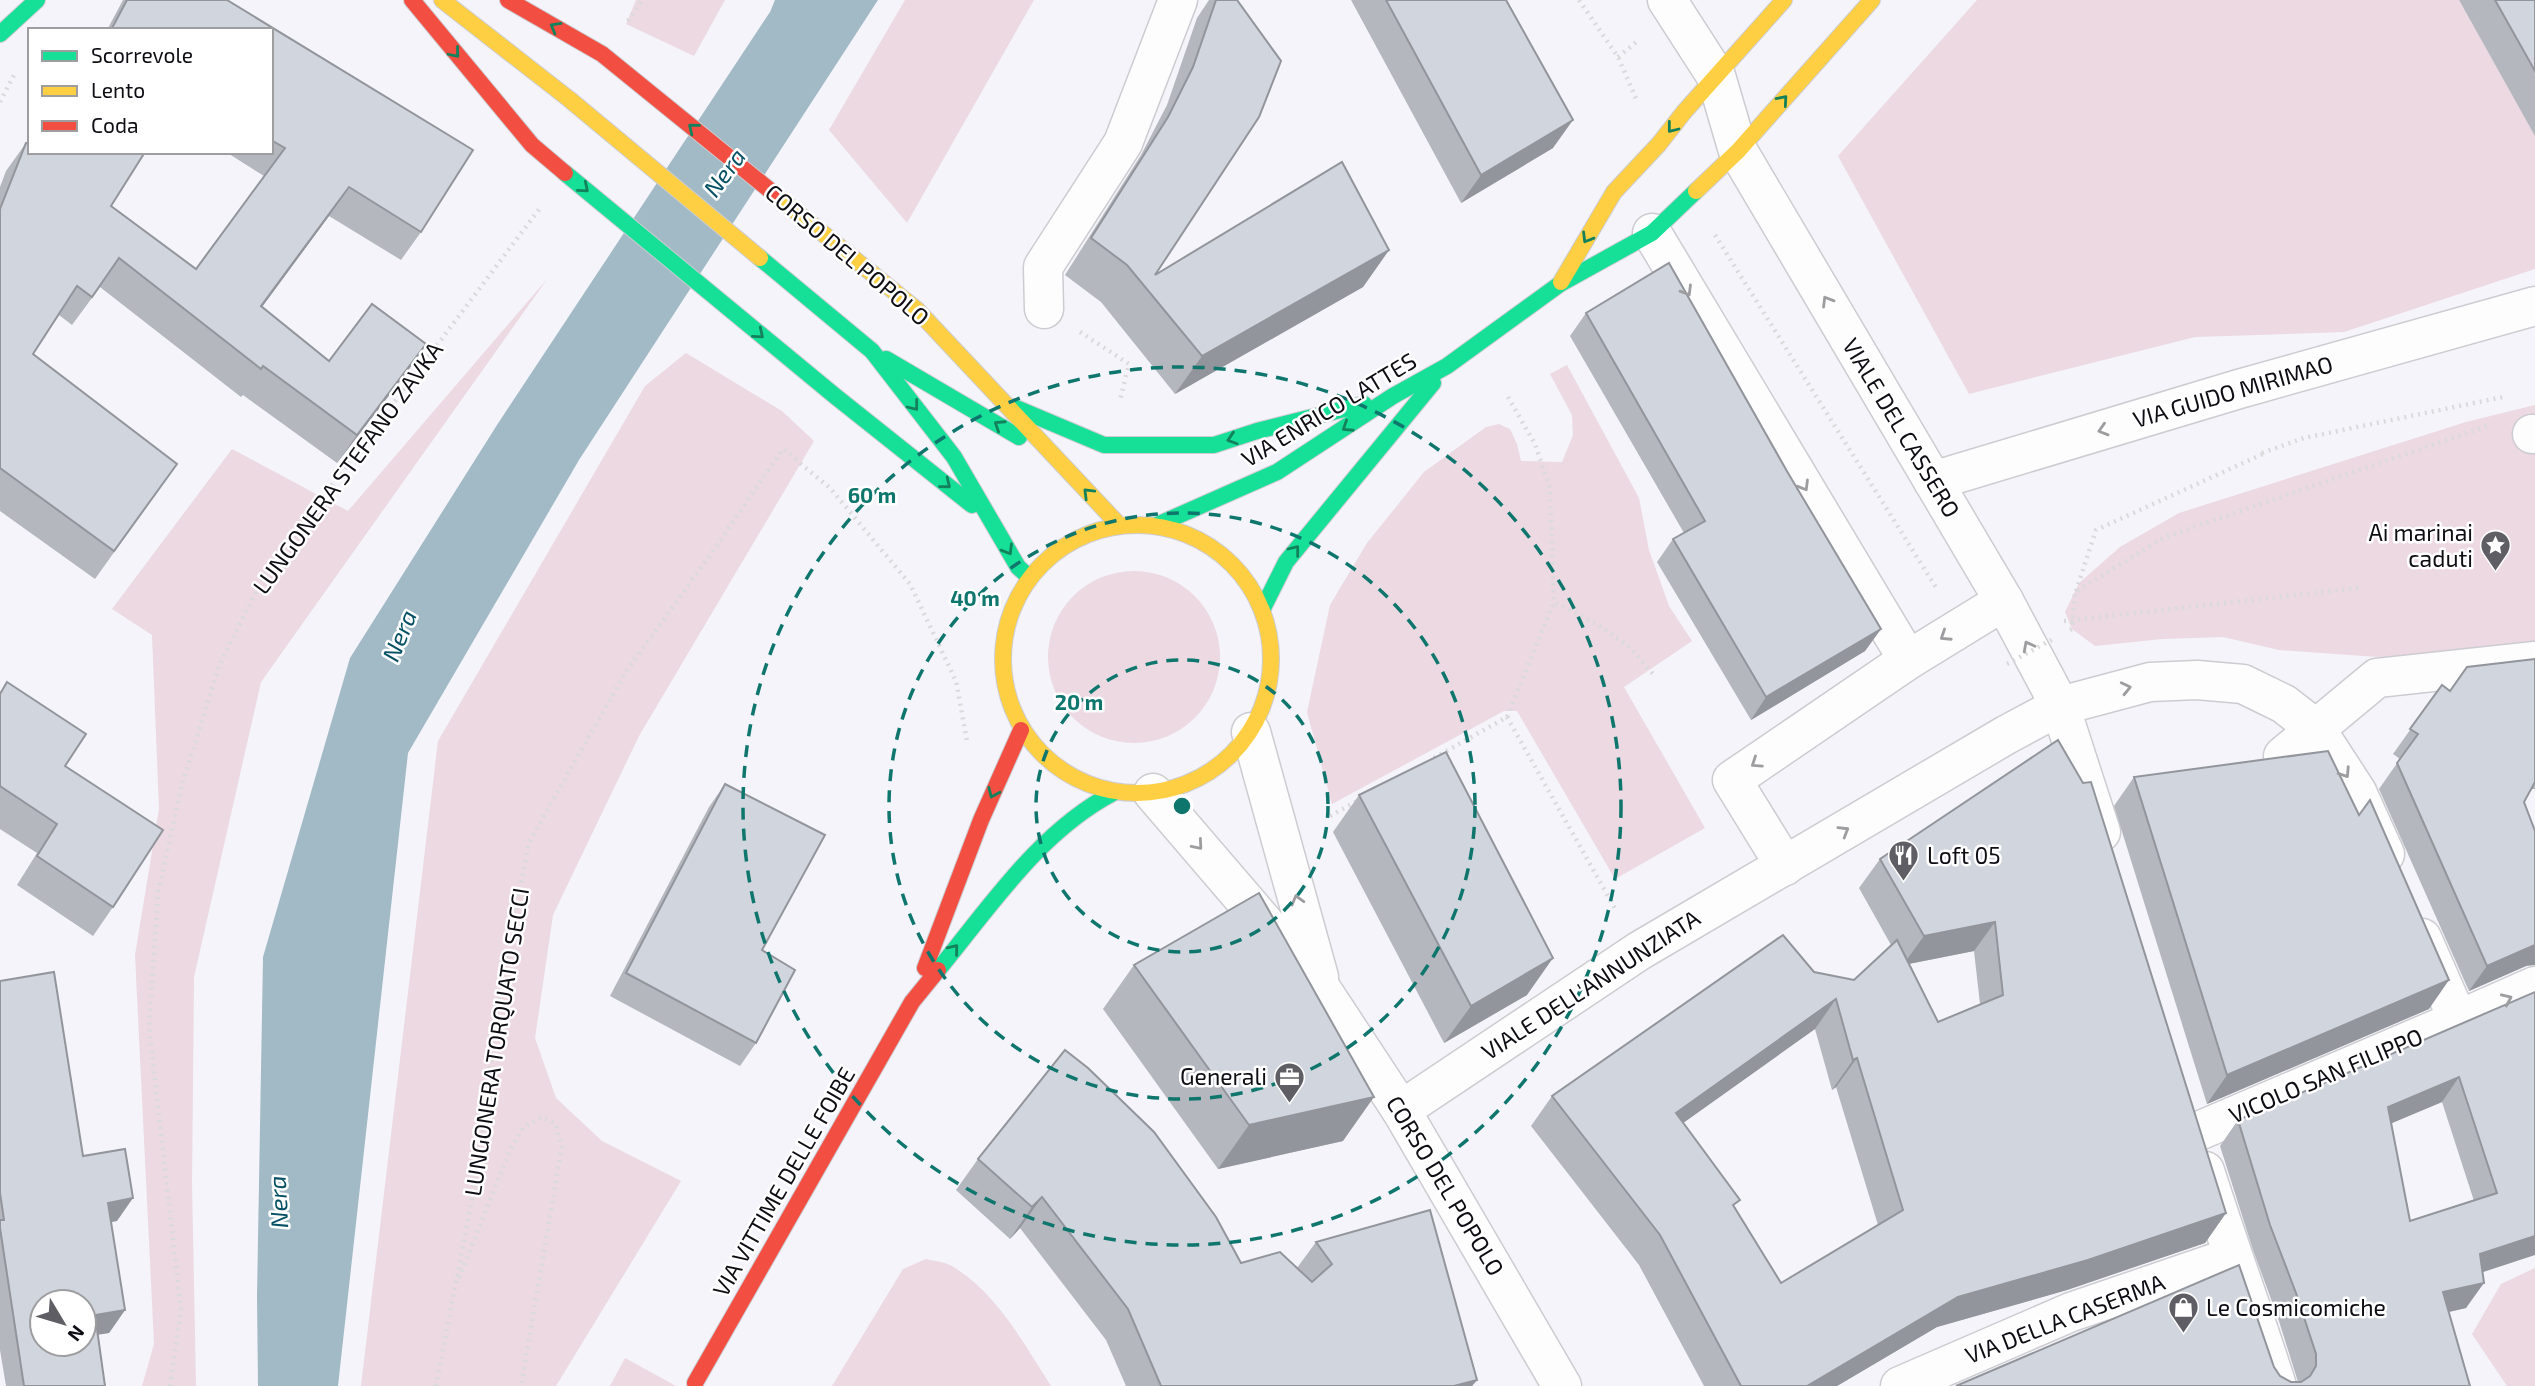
<svg xmlns="http://www.w3.org/2000/svg" width="2535" height="1386" viewBox="0 0 2535 1386" font-family="'Exo 2',sans-serif">
  <style>
    .green { fill: #ecd9e1 }
    .water { fill: #a2bac5 }
    .lines { fill: none; stroke-linecap: round; stroke-linejoin: round }
    .street-casing { stroke: #ccccd1; stroke-width: 41 }
    .fast-casing { stroke: #ccccd1; stroke-width: 18 }
    .slow-casing { stroke: #ccccd1; stroke-width: 18 }
    .jam-casing { stroke: #ccccd1; stroke-width: 18 }
    .path { stroke: #dadadc; stroke-width: 4.5; stroke-dasharray: 2 5; stroke-linecap: butt }
    .street { stroke: #fdfdfe; stroke-width: 38 }
    .fast { stroke: #16e098; stroke-width: 16 }
    .slow { stroke: #ffcf43; stroke-width: 16 }
    .jam { stroke: #f24e42; stroke-width: 16 }
    .path-bridge { stroke: #dadadc; stroke-width: 4.5; stroke-dasharray: 2 5; stroke-linecap: butt }
    .wall { fill: #b4b7be; fill-rule: evenodd }
    .shaded-wall { fill: #92959b }
    .building { fill: #d1d5dd; stroke: #92959b; stroke-width: 2; fill-rule: evenodd }
    .oneway { stroke: #12815c }
    .oneway2 { stroke: #9d9da0 }
    .ring { fill: none; stroke: #0f766e; stroke-width: 3.5; stroke-dasharray: 12 9 }
    .labels { text-anchor: middle; stroke-width: 5; stroke-linejoin: round; paint-order: stroke }
    .street-label { font-size: 23px; fill: #0d0d13; stroke: #fff }
    .poi-label { font-size: 23px; fill: #0d0d13; stroke: #fff; text-anchor: end }
    .water-label { font-size: 24px; font-style: italic; fill: #075164; stroke: #fff }
    .centre { fill: #0f766e; stroke: #fff; stroke-width: 3.5 }
    .ring-label { font-size: 21px; text-anchor: middle; font-weight: bold; fill: #0f766e; stroke: #fff; stroke-width: 5; stroke-linejoin: round; paint-order: stroke }
  </style>
  <rect width="100%" height="100%" fill="#f4f4fa"/>
  <!-- green -->
  <g class="green">
    <polygon points="636,0 725,0 694,56 626,24"/>
    <polygon points="905,0 1034,0 907,223 829,130"/>
    <polygon points="1977,0 2459,0 2535,135 2535,269 2344,332 2195,337 1969,394 1838,156"/>
    <polygon points="548,278 261,682 194,977 192,1184 196,1386 142,1386 154,1344 135,955 159,809 152,635 112,609 232,449 348,511"/>
    <polygon points="686,353 782,411 814,441 639,736 553,915 535,1038 556,1098 602,1141 681,1181 556,1386 361,1386 438,741 645,386"/>
    <polygon points="1567,365 1639,498 1649,550 1669,606 1692,641 1624,687 1705,828 1615,879 1517,711 1504,711 1332,804 1307,712 1330,605 1367,543 1424,472 1486,427 1499,424 1510,429 1517,444 1521,461 1562,462 1573,435 1572,415 1550,374"/>
    <polygon points="2535,405 2535,682 2445,654 2378,657 2279,650 2223,637 2162,639 2095,646 2072,629 2065,612 2079,583 2120,547 2179,513 2466,422"/>
    <circle cx="1134" cy="657" r="86"/>
    <path d="M926,1259C934,1261 945,1262 952,1266C997,1293 1024,1344 1051,1386H832L903,1269Z"/>
    <polygon points="2535,1268 2535,1386 2507,1386 2472,1334 2501,1284"/>
    <polygon points="625,1358 676,1386 610,1386"/>
  </g>
  <!-- water -->
  <polygon class="water" points="775,0 878,0 579,460 408,753 338,1386 258,1386 257,1297 263,957 350,658 497,425 770,12"/>
  <g class="lines">
    <defs>
      <g id="street">
        <polyline points="1667,0 1716,76 1738,151 2004,601 2060,706 2101,832"/>
        <polyline points="1652,233 1908,660"/>
        <polyline points="1044,309 1043,267 1123,143 1178,0"/>
        <polyline points="2532,434 2535,434"/>
        <polyline points="1933,481 2239,389 2535,306"/>
        <polyline points="1251,732 1319,977"/>
        <polyline points="2283,756 2377,678 2535,661"/>
        <polyline points="1153,793 1322,990 1401,1110 1562,1386"/>
        <polyline points="1785,866 1732,780 1908,660 2004,601"/>
        <polyline points="2422,938 2458,1020 2535,986"/>
        <polyline points="1401,1110 1639,951 2006,735 2060,706 2150,682 2197,680 2243,684 2284,704 2316,729 2357,792 2385,854"/>
        <polyline points="2194,1133 2458,1020"/>
        <path d="M2205,1171C2228,1243 2254,1314 2277,1386"/>
        <polyline points="1900,1386 2071,1312 2232,1257"/>
      </g>
      <g id="fast">
        <polyline points="0,34 37,0"/>
        <polyline points="565,173 835,396 972,505"/>
        <polyline points="760,258 872,351 954,457 1018,567 1029,577"/>
        <polyline points="886,359 1019,437"/>
        <polyline points="1014,407 1104,445 1214,445 1257,431 1364,404"/>
        <polyline points="1157,525 1277,472 1393,396 1447,366 1560,284 1652,233 1696,191"/>
        <polyline points="1262,610 1286,562 1433,383"/>
        <path d="M938,970C990,907 1039,832 1113,793"/>
      </g>
      <g id="slow">
        <polyline points="442,0 569,99 760,258"/>
        <polyline points="1696,191 1738,151 1872,0"/>
        <polyline points="772,192 917,310 1119,525"/>
        <polyline points="1561,282 1614,192 1659,144 1684,112 1784,0"/>
        <circle cx="1137" cy="659" r="134"/>
      </g>
      <g id="jam">
        <polyline points="412,0 532,145 565,173"/>
        <polyline points="508,0 602,54 772,192"/>
        <polyline points="925,968 981,820 1021,730"/>
        <polyline points="695,1383 912,1002 938,970"/>
      </g>
    </defs>
    <!-- street casing -->
    <use href="#street" class="street-casing"/>
    <!-- fast casing -->
    <use href="#fast" class="fast-casing"/>
    <!-- slow casing -->
    <use href="#slow" class="slow-casing"/>
    <!-- jam casing -->
    <use href="#jam" class="jam-casing"/>
    <!-- path -->
    <g class="path">
      <polyline points="1579,0 1618,57 1637,101"/>
      <polyline points="628,21 642,0"/>
      <polyline points="1618,57 1639,40"/>
      <polyline points="0,102 14,75"/>
      <polyline points="1715,235 1937,589"/>
      <polyline points="1080,332 1129,364 1120,400"/>
      <polyline points="1508,397 1535,444 1550,488 1554,602 1597,624 1628,646 1654,675"/>
      <polyline points="2262,453 2304,438 2503,397"/>
      <polyline points="2076,591 2096,530 2265,453"/>
      <polyline points="2064,621 2359,588"/>
      <polyline points="2070,630 2072,629 2075,592 2165,537 2490,425"/>
      <polyline points="1507,717 1617,912"/>
      <polyline points="1434,758 1507,717 1554,602"/>
      <polyline points="1330,816 1357,801"/>
      <polyline points="459,1278 509,1152 523,1128 541,1117 555,1123 562,1146 521,1386"/>
      <polyline points="170,1386 181,1311 149,1026 158,893 181,788 219,666 263,577 540,208"/>
      <polyline points="436,1386 479,1162 497,1010 529,842 627,670 713,551 783,449 830,488 910,584 956,681 967,741"/>
    </g>
    <!-- street -->
    <use href="#street" class="street"/>
    <!-- fast -->
    <use href="#fast" class="fast"/>
    <!-- slow -->
    <use href="#slow" class="slow"/>
    <!-- jam -->
    <use href="#jam" class="jam"/>
    <!-- path-bridge -->
    <polyline class="path-bridge" points="2007,664 2055,638"/>
  </g>
  <!-- wall -->
  <g class="wall">
    <polygon points="123,0 227,0 473,150 421,232 401,260 329,216 262,307 329,361 372,304 426,344 407,372 337,463 243,395 241,397 100,287 72,325 59,315 33,354 177,464 95,579 0,511 0,187 6,171 26,143 30,144 30,152 145,152 111,206 196,269 264,176 226,152 271,152 271,30 107,30"/>
    <polygon points="1209,0 1237,0 1155,275 1389,250 1363,287 1175,394 1101,302 1065,275 1141,155 1167,105 1197,18"/>
    <polygon points="1351,0 1506,0 1553,148 1461,203"/>
    <polygon points="2459,0 2535,0 2535,136"/>
    <polygon points="1586,313 1788,473 1881,629 1865,651 1751,720 1657,562 1673,539 1684,533 1570,336"/>
    <polygon points="2535,659 2535,789 2531,789 2524,802 2526,966 2469,991 2379,789 2400,759 2393,754 2442,685 2450,691"/>
    <polygon points="7,682 65,766 113,907 93,936 17,885 37,853 0,829 0,693"/>
    <path d="M2058,740L2226,1213L2205,1243L2067,1290L1937,1327L1837,1386H1704L1639,1265L1531,1126L1552,1096L1814,972L1854,980L1891,945L1859,888L1880,859ZM1974,951L1980,1004L1938,1022L1909,964ZM1815,1029L1832,1090L1836,1087L1878,1225L1781,1283L1683,1123Z"/>
    <polygon points="2134,777 2429,1009 2207,1104 2114,806"/>
    <polygon points="725,784 762,950 756,1043 740,1066 610,996 709,807"/>
    <polygon points="1359,795 1527,995 1444,1043 1333,832"/>
    <polygon points="1134,965 1343,1141 1218,1169 1103,1009"/>
    <polygon points="0,981 83,1156 117,1221 111,1222 125,1310 109,1333 98,1334 105,1386 6,1386 0,1350"/>
    <path d="M2535,992L2482,1272L2466,1308L2449,1312L2470,1386H1956L2274,1367L2280,1376L2291,1382H2298L2278,1318L2253,1250L2220,1146L2238,1120ZM2442,1102L2474,1201L2410,1221L2391,1123Z"/>
    <polygon points="978,1159 1241,1263 1297,1268 1316,1242 1477,1380 1472,1386 1126,1386 1106,1340 1020,1228 1010,1239 956,1190"/>
  </g>
  <!-- shaded-wall -->
  <g class="shaded-wall">
    <polygon points="1573,120 1553,148 1461,203 1481,175"/>
    <polygon points="349,187 329,216 242,334 261,306"/>
    <polygon points="1389,250 1363,287 1175,394 1202,356"/>
    <polygon points="426,344 407,372 337,463 357,435"/>
    <polygon points="1881,629 1865,651 1751,720 1766,697"/>
    <polygon points="1995,922 1974,951 1903,965 1924,936"/>
    <polygon points="2535,945 2535,965 2526,966 2469,991 2487,966"/>
    <polygon points="1553,958 1527,995 1444,1043 1471,1006"/>
    <polygon points="2449,980 2429,1009 2207,1104 2227,1075"/>
    <polygon points="1836,999 1815,1029 1655,1143 1676,1113"/>
    <polygon points="1857,1058 1836,1087 1832,1090 1853,1060"/>
    <polygon points="2459,1077 2442,1102 2371,1132 2388,1107"/>
    <polygon points="1374,1097 1343,1141 1218,1169 1249,1125"/>
    <polygon points="1042,1197 1020,1228 1010,1239 1032,1207"/>
    <polygon points="133,1198 117,1221 92,1225 108,1203"/>
    <polygon points="2226,1213 2205,1243 2067,1290 1937,1327 1837,1386 1807,1386 1958,1297"/>
    <polygon points="2535,1236 2535,1255 2462,1279 2480,1254"/>
    <polygon points="2484,1283 2466,1308 2426,1317 2443,1292"/>
    <polygon points="125,1310 109,1333 84,1337 95,1315"/>
    <polygon points="1477,1380 1472,1386 1454,1386"/>
  </g>
  <!-- building -->
  <g class="building">
    <polygon points="127,0 227,0 473,150 421,232 349,187 261,306 329,361 372,304 426,344 357,435 263,366 261,369 119,258 92,297 77,286 33,354 177,464 114,551 0,468 0,209 26,143 30,144 30,152 145,152 111,206 196,269 285,148 271,140 271,30 111,30"/>
    <polygon points="1216,0 1237,0 1281,61 1259,117 1155,275 1342,162 1389,250 1202,356 1127,265 1091,238 1168,117 1193,67"/>
    <polygon points="1386,0 1506,0 1573,120 1481,175"/>
    <polygon points="2495,0 2535,0 2535,71"/>
    <polygon points="1669,263 1788,473 1881,629 1766,697 1673,539 1705,521 1586,313"/>
    <polygon points="2535,659 2535,782 2524,802 2535,831 2535,945 2487,966 2397,763 2418,734 2410,729 2442,685 2450,691 2467,667"/>
    <polygon points="7,682 86,734 65,766 163,830 113,907 37,856 57,824 0,786 0,694"/>
    <path d="M2058,740L2083,783L2091,782L2226,1213L2088,1260L1958,1297L1807,1386H1741L1660,1235L1552,1096L1783,935L1814,972L1854,980L1897,940L1938,1022L2003,995L1995,922L1924,936L1880,859ZM1836,999L1853,1060L1857,1058L1903,1210L1781,1283L1733,1205L1740,1200L1676,1113Z"/>
    <polygon points="2328,751 2359,815 2370,800 2449,980 2227,1075 2134,777"/>
    <polygon points="1446,752 1553,958 1471,1006 1359,795"/>
    <polygon points="725,784 825,835 762,950 795,970 756,1043 626,973"/>
    <polygon points="1259,893 1374,1097 1249,1125 1134,965"/>
    <path d="M54,972L83,1156L125,1149L133,1198L108,1203L125,1310L95,1315L105,1386H24L0,1228V1220H4L0,1193V981ZM42,1302H84V1344H42Z"/>
    <path d="M2535,992V1236L2480,1254L2484,1283L2443,1292L2470,1386H1956L2239,1265L2274,1367L2280,1376L2291,1382H2301L2310,1376L2316,1366V1354L2296,1293L2270,1225L2238,1120ZM2459,1077L2497,1193L2410,1221L2388,1107Z"/>
    <polygon points="1065,1050 1088,1068 1154,1132 1216,1217 1241,1263 1280,1252 1312,1282 1332,1264 1316,1242 1430,1210 1477,1380 1454,1386 1161,1386 1128,1309 1042,1197 1032,1207 978,1159"/>
  </g>
  <!-- one-way arrows -->
  <defs><path id="oneway-chevron" d="M-2-3.5L2.5 0L-2 3.5" fill="none" stroke-width="1.6" stroke-linecap="round" stroke-linejoin="round" transform="scale(1.75)"/></defs>
  <g class="oneway">
    <use href="#oneway-chevron" transform="translate(555 27) rotate(-150)"/>
    <use href="#oneway-chevron" transform="translate(455 53) rotate(50)"/>
    <use href="#oneway-chevron" transform="translate(1783 100) rotate(-49)"/>
    <use href="#oneway-chevron" transform="translate(693 128) rotate(-141)"/>
    <use href="#oneway-chevron" transform="translate(1672 128) rotate(128)"/>
    <use href="#oneway-chevron" transform="translate(584 188) rotate(40)"/>
    <use href="#oneway-chevron" transform="translate(1587 238) rotate(121)"/>
    <use href="#oneway-chevron" transform="translate(759 334) rotate(40)"/>
    <use href="#oneway-chevron" transform="translate(914 406) rotate(52)"/>
    <use href="#oneway-chevron" transform="translate(999 425) rotate(-147)"/>
    <use href="#oneway-chevron" transform="translate(1347 427) rotate(147)"/>
    <use href="#oneway-chevron" transform="translate(1232 439) rotate(162)"/>
    <use href="#oneway-chevron" transform="translate(946 484) rotate(39)"/>
    <use href="#oneway-chevron" transform="translate(1088 493) rotate(-135)"/>
    <use href="#oneway-chevron" transform="translate(1008 550) rotate(59)"/>
    <use href="#oneway-chevron" transform="translate(1295 550) rotate(-52)"/>
    <use href="#oneway-chevron" transform="translate(993 793) rotate(114)"/>
    <use href="#oneway-chevron" transform="translate(954 949) rotate(-51)"/>
  </g>
  <g class="oneway2">
    <use href="#oneway-chevron" transform="translate(1687 291) rotate(59)"/>
    <use href="#oneway-chevron" transform="translate(1827 301) rotate(-121)"/>
    <use href="#oneway-chevron" transform="translate(2103 430) rotate(163)"/>
    <use href="#oneway-chevron" transform="translate(1804 486) rotate(59)"/>
    <use href="#oneway-chevron" transform="translate(1945 636) rotate(147)"/>
    <use href="#oneway-chevron" transform="translate(2028 646) rotate(-118)"/>
    <use href="#oneway-chevron" transform="translate(2126 688) rotate(-13)"/>
    <use href="#oneway-chevron" transform="translate(1756 763) rotate(146)"/>
    <use href="#oneway-chevron" transform="translate(2345 773) rotate(57)"/>
    <use href="#oneway-chevron" transform="translate(1844 831) rotate(-31)"/>
    <use href="#oneway-chevron" transform="translate(1198 845) rotate(49)"/>
    <use href="#oneway-chevron" transform="translate(1297 900) rotate(-106)"/>
    <use href="#oneway-chevron" transform="translate(2507 999) rotate(-24)"/>
  </g>
  <!-- distance rings -->
  <g class="ring">
    <circle cx="1182" cy="806" r="146"/>
    <circle cx="1182" cy="806" r="293"/>
    <circle cx="1182" cy="806" r="439"/>
  </g>
  <!-- icons -->
  <defs>
    <symbol id="sight-pin" viewBox="-11 -11 22 30"><path d="M0 17L-7.5 6A9.5 9.5 0 1 1 7.5 6Z" fill="#5e5e64" stroke="#fff"/><path d="M0-6L1.8-2.2L6-1.7L2.9 1.2L3.7 5.4L0 3.3L-3.7 5.4L-2.9 1.2L-6-1.7L-1.8-2.2Z" fill="#fff"/></symbol>
    <symbol id="restaurant-pin" viewBox="-11 -11 22 30"><path d="M0 17L-7.5 6A9.5 9.5 0 1 1 7.5 6Z" fill="#5e5e64" stroke="#fff"/><path d="M-5-6h1v4h1v-4h1v4h1v-4h1v5L-1.5 .5V6h-2V.5L-5-1ZM5-6V6H3V1.5H1.5Q1.5-4 5-6Z" fill="#fff"/></symbol>
    <symbol id="office-pin" viewBox="-11 -11 22 30"><path d="M0 17L-7.5 6A9.5 9.5 0 1 1 7.5 6Z" fill="#5e5e64" stroke="#fff"/><path d="M-6-3h4V-5.5h4V-3h4V5H-6ZM-1-4.5V-3h2v-1.5ZM-6 0V1H6V0Z" fill="#fff"/></symbol>
    <symbol id="shop-pin" viewBox="-11 -11 22 30"><path d="M0 17L-7.5 6A9.5 9.5 0 1 1 7.5 6Z" fill="#5e5e64" stroke="#fff"/><path d="M-5-2.5h2.3a2.7 3.5 0 0 1 5.4 0H5L5.5 6h-11ZM-1.5-2.5h3a1.5 2.3 0 0 0-3 0Z" fill="#fff"/></symbol>
  </defs>
  <g fill-rule="evenodd">
    <use href="#sight-pin" x="2478" y="528" width="35" height="47"/>
    <use href="#restaurant-pin" x="1886" y="838" width="35" height="47"/>
    <use href="#office-pin" x="1272" y="1060" width="35" height="47"/>
    <use href="#shop-pin" x="2166" y="1290" width="35" height="47"/>
  </g>
  <g class="labels">
    <!-- street labels -->
    <g class="street-label">
      <text transform="translate(847 255) rotate(40)" y="8">CORSO DEL POPOLO</text>
      <text transform="translate(2233 392) rotate(-16)" y="8">VIA GUIDO MIRIMAO</text>
      <text transform="translate(1329 410) rotate(-31)" y="8">VIA ENRICO LATTES</text>
      <text transform="translate(1901 428) rotate(59)" y="8">VIALE DEL CASSERO</text>
      <text transform="translate(348 468) rotate(-54)" y="8">LUNGONERA STEFANO ZAVKA</text>
      <text transform="translate(1591 985) rotate(-33)" y="8">VIALE DELL'ANNUNZIATA</text>
      <text transform="translate(497 1042) rotate(-81)" y="8">LUNGONERA TORQUATO SECCI</text>
      <text transform="translate(2326 1076) rotate(-23)" y="8">VICOLO SAN FILIPPO</text>
      <text transform="translate(784 1182) rotate(-60)" y="8">VIA VITTIME DELLE FOIBE</text>
      <text transform="translate(1445 1186) rotate(59)" y="8">CORSO DEL POPOLO</text>
      <text transform="translate(2065 1319) rotate(-21)" y="8">VIA DELLA CASERMA</text>
    </g>
    <!-- poi labels -->
    <g class="poi-label">
      <text x="2473" y="541">Ai marinai<tspan x="2473" dy="26">caduti</tspan></text>
      <text x="1927" y="864" text-anchor="start">Loft 05</text>
      <text x="1267" y="1085">Generali</text>
      <text x="2206" y="1316" text-anchor="start">Le Cosmicomiche</text>
    </g>
    <!-- water labels -->
    <g class="water-label">
      <text transform="translate(725 173) rotate(-54)" y="8">Nera</text>
      <text transform="translate(400 636) rotate(-68)" y="8">Nera</text>
      <text transform="translate(279 1202) rotate(-93)" y="8">Nera</text>
    </g>
  </g>
  <circle cx="1182" cy="806" r="10" class="centre"/>
  <g class="ring-label">
    <text x="872" y="503">60 m</text>
    <text x="975" y="606">40 m</text>
    <text x="1079" y="710">20 m</text>
  </g>
  <!-- legend -->
  <rect x="28" y="28" width="245" height="126" fill="#ffffff" stroke="#9e9ea1" stroke-width="2"/>
  <rect x="42" y="51" width="35" height="10" fill="#16e098" stroke="#9e9ea1" stroke-width="2"/>
  <text x="91" y="63" font-size="21" fill="#0d0d13">Scorrevole</text>
  <rect x="42" y="86" width="35" height="10" fill="#ffcf43" stroke="#9e9ea1" stroke-width="2"/>
  <text x="91" y="98" font-size="21" fill="#0d0d13">Lento</text>
  <rect x="42" y="121" width="35" height="10" fill="#f24e42" stroke="#9e9ea1" stroke-width="2"/>
  <text x="91" y="133" font-size="21" fill="#0d0d13">Coda</text>
  <!-- north arrow -->
  <g transform="translate(63 1323) rotate(128)"><circle r="33" fill="#ffffff" stroke="#9e9ea1" stroke-width="2"/>
  <path d="M0-5L12 26L0 18L-12 26Z" fill="#5e5e64"/>
  <text y="-10" font-size="19" font-weight="bold" text-anchor="middle" fill="#0d0d13">N</text>
  </g>
</svg>
